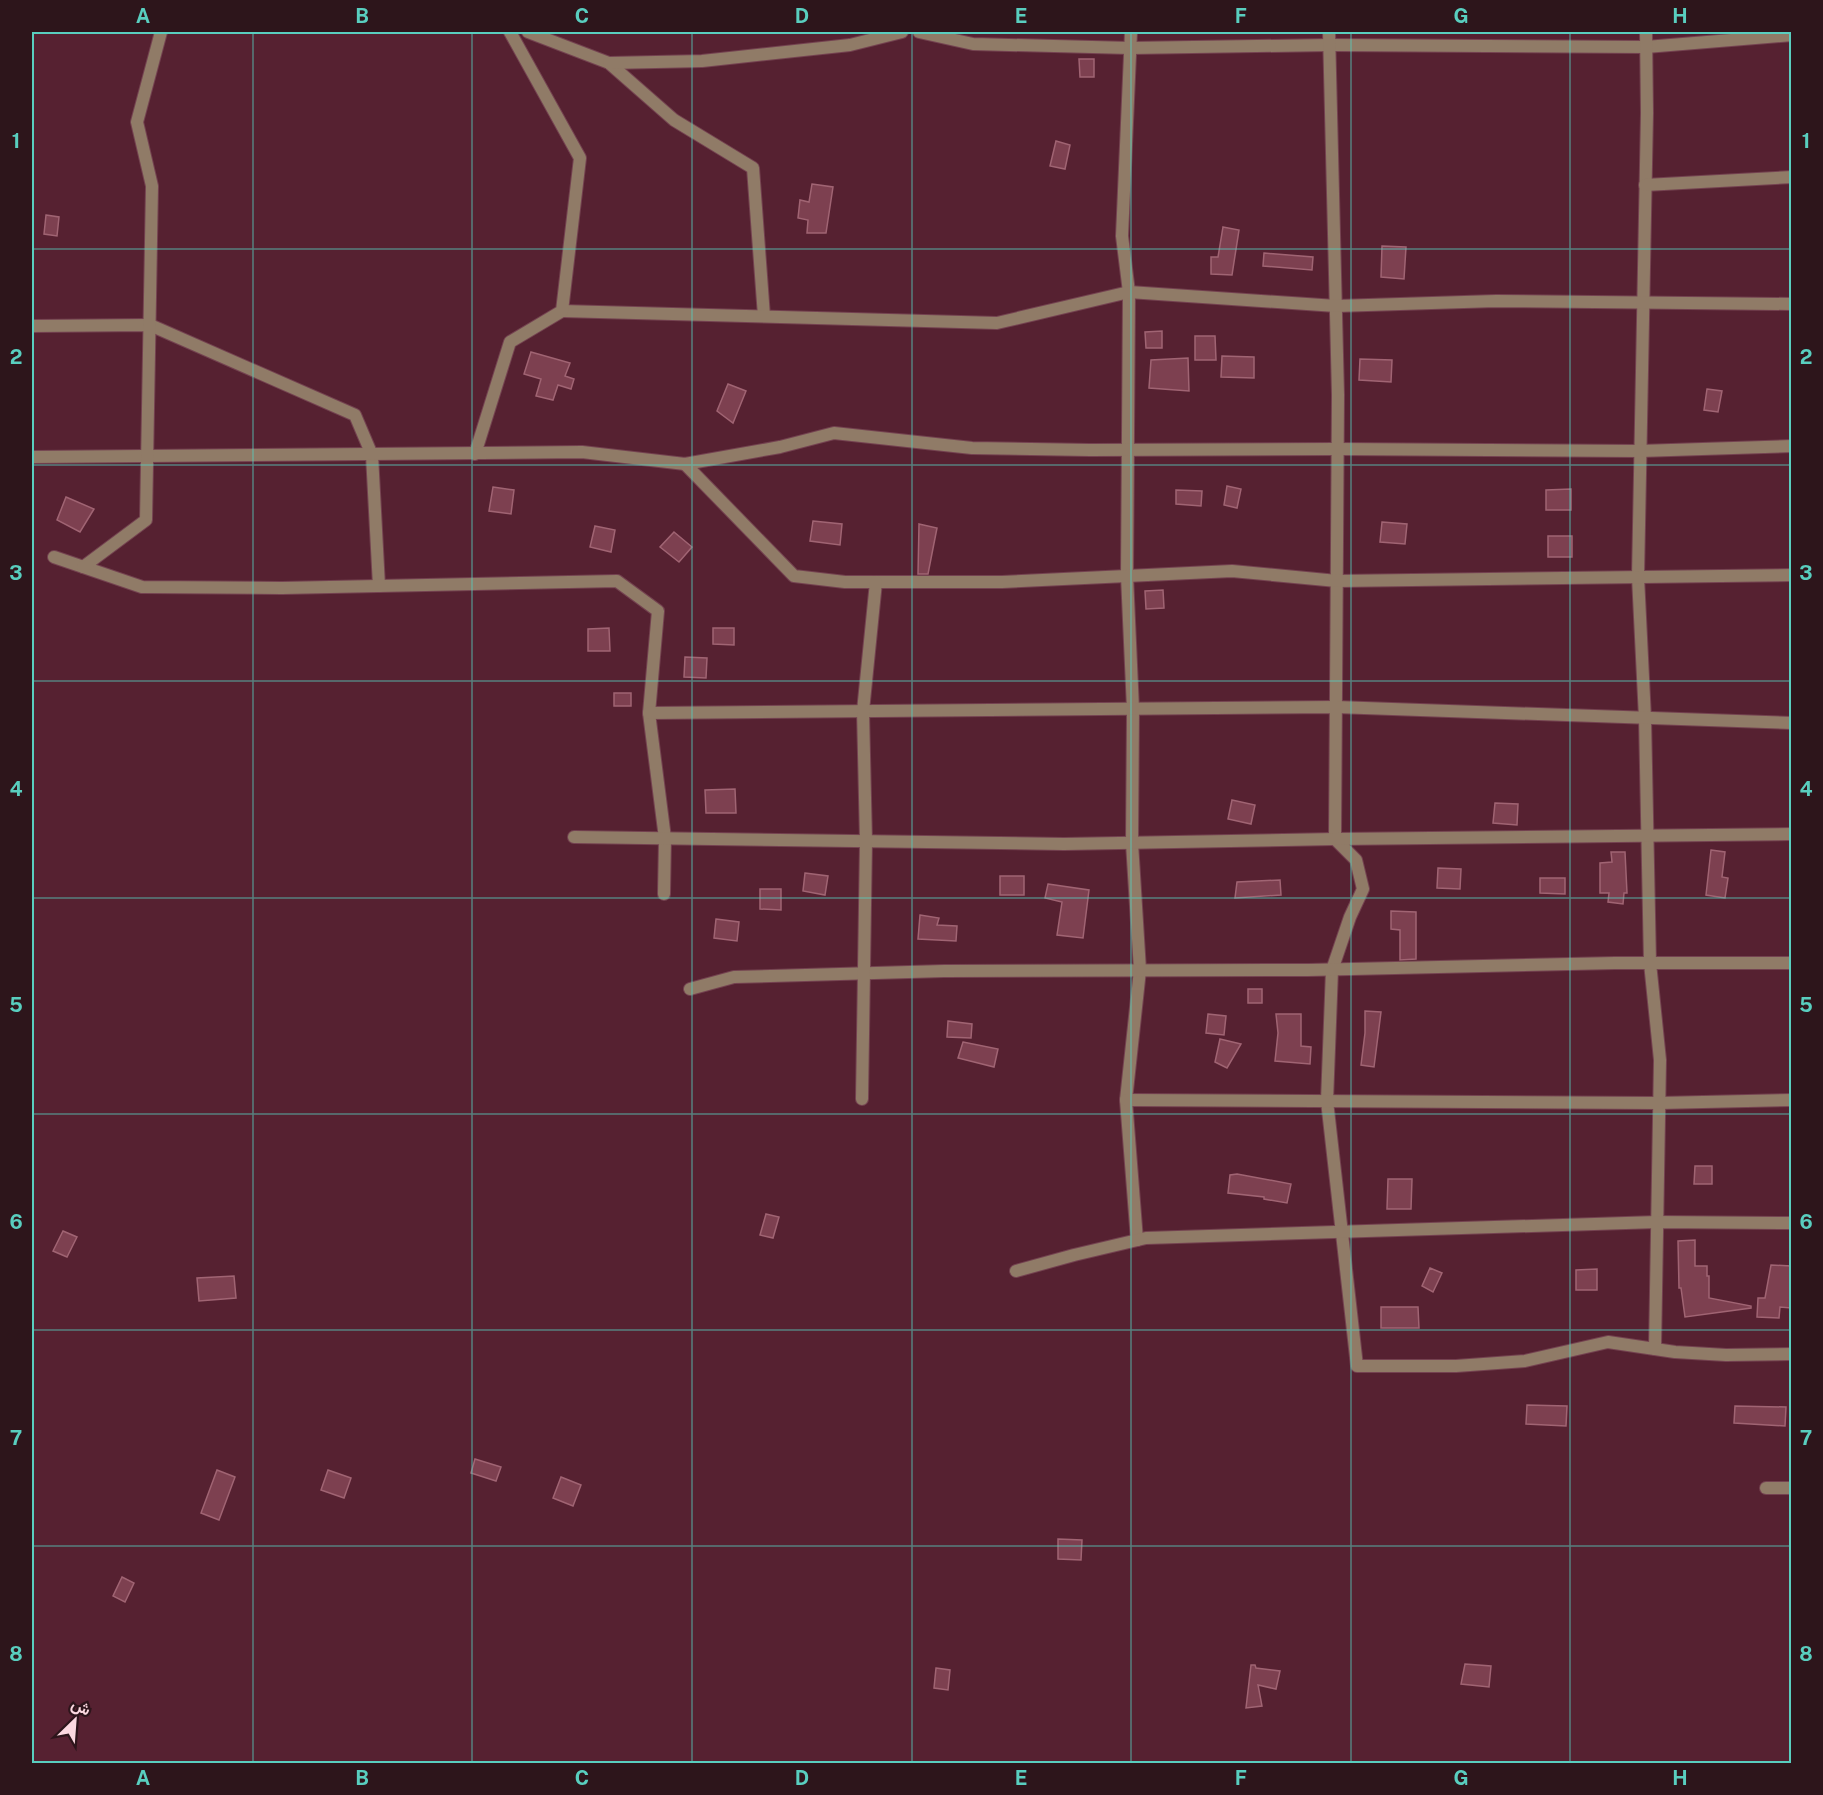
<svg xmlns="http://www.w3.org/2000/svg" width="1823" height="1795" viewBox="0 0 1823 1795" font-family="'Public Sans',Vazirmatn,sans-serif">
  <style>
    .building { fill: #7d4050; stroke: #a06473; stroke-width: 1.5 }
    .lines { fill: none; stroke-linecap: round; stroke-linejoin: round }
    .street-casing { stroke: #744250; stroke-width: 14 }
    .street { stroke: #907b67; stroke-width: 12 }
    .grid { fill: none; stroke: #59cebf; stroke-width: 1.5; stroke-opacity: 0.55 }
    .neatline { fill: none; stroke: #59cebf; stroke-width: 2 }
    .grid-label { font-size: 20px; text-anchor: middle; font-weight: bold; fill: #59cebf }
  </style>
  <rect width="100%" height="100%" fill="#562131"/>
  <!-- building -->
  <g class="building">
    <polygon points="1079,59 1094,59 1094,77 1080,77"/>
    <polygon points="1056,141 1070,145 1065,169 1050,166"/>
    <polygon points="812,184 833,187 826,233 807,233 808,220 798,218 800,200 809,202"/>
    <polygon points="46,215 59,217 57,236 44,234"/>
    <polygon points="1223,227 1239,230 1232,275 1211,274 1211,257 1218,257"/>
    <polygon points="1382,246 1406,247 1404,279 1381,277"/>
    <polygon points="1264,253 1313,257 1312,270 1263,266"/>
    <polygon points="1162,331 1162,348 1146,348 1145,332"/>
    <polygon points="1195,336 1215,336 1216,360 1195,360"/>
    <polygon points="531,352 570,363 565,376 574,379 571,389 558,385 553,400 536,396 541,379 524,374"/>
    <polygon points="1222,356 1254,357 1254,378 1221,377"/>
    <polygon points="1188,358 1189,391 1149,388 1151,360"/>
    <polygon points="1360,359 1392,360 1391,382 1359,380"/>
    <polygon points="728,384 746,391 733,423 717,411"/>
    <polygon points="1707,389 1722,391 1718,412 1704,410"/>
    <polygon points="1227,486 1241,489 1237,508 1224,505"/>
    <polygon points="493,487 514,490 511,514 489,511"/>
    <polygon points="1571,489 1571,510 1546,510 1546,490"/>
    <polygon points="1176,490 1202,491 1201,506 1176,504"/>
    <polygon points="66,497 94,509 80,532 57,520"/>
    <polygon points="813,521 842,524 840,545 810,541"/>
    <polygon points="1382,522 1407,524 1405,544 1380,542"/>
    <polygon points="919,524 937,528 928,574 918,574"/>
    <polygon points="595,526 615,530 611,552 590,547"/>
    <polygon points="674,532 692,547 679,562 660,547"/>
    <rect x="1548" y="536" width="24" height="21"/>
    <polygon points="1163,590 1164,608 1146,609 1145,591"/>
    <polygon points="609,628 610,651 588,651 588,629"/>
    <polygon points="713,628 734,628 734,645 713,644"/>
    <polygon points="685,657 707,658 706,678 684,677"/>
    <rect x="614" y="693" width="17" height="13"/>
    <polygon points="735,789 736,813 706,813 705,790"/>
    <polygon points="1232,800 1255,805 1251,824 1228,819"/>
    <polygon points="1495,803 1518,804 1517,825 1493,823"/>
    <polygon points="1711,850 1725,852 1722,877 1728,878 1725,898 1706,895"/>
    <polygon points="1611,852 1625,852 1627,893 1624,893 1623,904 1608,902 1609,893 1600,893 1600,863 1612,862"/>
    <polygon points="1438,868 1461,869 1460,889 1437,888"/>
    <polygon points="805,873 828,876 825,895 803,891"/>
    <rect x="1000" y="876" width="24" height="19"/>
    <polygon points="1540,878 1565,878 1565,894 1540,893"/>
    <polygon points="1280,880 1281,895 1235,898 1237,882"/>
    <polygon points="1048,884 1089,890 1083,938 1057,935 1062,902 1045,898"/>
    <polygon points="760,889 781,889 781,910 760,909"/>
    <polygon points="1391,911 1416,912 1416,959 1400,960 1400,930 1391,929"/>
    <polygon points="920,915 939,918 937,925 957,926 956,941 918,939"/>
    <polygon points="716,919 739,922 737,941 714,938"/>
    <rect x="1248" y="989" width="14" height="14"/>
    <polygon points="1365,1011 1381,1012 1374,1067 1361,1065 1365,1033"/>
    <polygon points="1208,1014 1226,1016 1224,1035 1206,1033"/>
    <polygon points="1276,1014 1301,1014 1301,1046 1311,1047 1310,1064 1275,1061 1278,1033"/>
    <polygon points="948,1021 972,1024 971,1038 947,1037"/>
    <polygon points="1220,1039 1241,1044 1227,1068 1215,1062"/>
    <polygon points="963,1042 998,1049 994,1067 958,1058"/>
    <polygon points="1695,1166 1712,1166 1712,1184 1694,1184"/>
    <polygon points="1237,1174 1291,1184 1287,1203 1264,1199 1264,1197 1228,1193 1230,1175"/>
    <polygon points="1388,1179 1412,1179 1411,1209 1387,1209"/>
    <polygon points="766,1214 779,1217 773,1238 760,1235"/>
    <polygon points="63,1231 77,1237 67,1257 53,1251"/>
    <polygon points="1695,1240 1695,1266 1707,1266 1707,1276 1709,1276 1709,1298 1751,1306 1751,1308 1685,1317 1681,1288 1679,1288 1678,1241"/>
    <polygon points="1771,1265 1791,1266 1791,1308 1780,1307 1779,1318 1757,1317 1758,1298 1765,1298"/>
    <polygon points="1430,1268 1442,1273 1433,1292 1422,1286"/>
    <polygon points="1597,1269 1597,1290 1576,1290 1576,1270"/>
    <polygon points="234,1276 236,1298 199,1301 197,1278"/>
    <polygon points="1381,1307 1418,1307 1419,1328 1381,1328"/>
    <polygon points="1527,1405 1567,1406 1566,1426 1526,1424"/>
    <polygon points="1735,1406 1786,1407 1785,1426 1734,1423"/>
    <polygon points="475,1459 501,1467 496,1481 471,1473"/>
    <polygon points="217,1470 235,1477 219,1520 201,1513"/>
    <polygon points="328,1470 351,1478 344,1498 321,1490"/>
    <polygon points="561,1477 581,1485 573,1506 553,1498"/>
    <polygon points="1058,1539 1082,1540 1081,1560 1058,1559"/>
    <polygon points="122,1577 134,1583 125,1602 113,1596"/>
    <polygon points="1465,1664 1491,1666 1489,1687 1461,1684"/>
    <polygon points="1251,1665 1255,1665 1256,1668 1280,1671 1276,1689 1258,1685 1262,1706 1246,1708"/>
    <polygon points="936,1668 950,1670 948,1690 934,1688"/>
  </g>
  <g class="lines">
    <defs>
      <g id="street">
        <polyline points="528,32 609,63 674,120 753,168 764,316"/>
        <polyline points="919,32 973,44 1130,48 1330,45 1646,47 1792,35"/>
        <polyline points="1131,32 1122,236 1129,292 1127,576 1133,709 1132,843 1140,970 1126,1100 1137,1240"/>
        <polyline points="1329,32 1338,395 1335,839 1356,860 1363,889 1350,917 1332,970 1327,1101 1357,1366 1456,1366 1525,1361 1608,1342 1675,1352 1726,1355 1792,1354"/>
        <polyline points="1646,32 1647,113 1638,577 1645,718 1650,963 1660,1060 1655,1349"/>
        <polyline points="609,63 702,61 850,45 902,32"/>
        <polyline points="1645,185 1792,177"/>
        <polyline points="562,311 997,323 1129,292 1336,306 1496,301 1792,304"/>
        <polyline points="32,326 150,325 355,415 372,455 379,586"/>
        <polyline points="475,454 510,342 562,311 580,158 510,32"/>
        <polyline points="32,457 582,452 685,464 780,447 834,433 972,448 1090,450 1338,449 1640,451 1792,446"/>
        <polyline points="685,464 794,576 845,582 1002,582 1232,571 1337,581 1792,575"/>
        <polyline points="54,557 142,587 282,588 617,581 658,611 649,713 665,838 664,894"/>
        <polyline points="83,567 146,520 152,186 137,122 161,32"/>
        <polyline points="649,713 1336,707 1792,723"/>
        <polyline points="574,837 1064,844 1335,839 1792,834"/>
        <polyline points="690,989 734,977 944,971 1308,970 1615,963 1792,963"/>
        <polyline points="862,1099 866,841 863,711 876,582"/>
        <polyline points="1126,1100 1659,1103 1792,1100"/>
        <polyline points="1016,1271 1074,1255 1146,1238 1657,1222 1792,1223"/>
        <polyline points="1766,1488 1792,1488"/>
      </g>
    </defs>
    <!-- street casing -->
    <use href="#street" class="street-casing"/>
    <!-- street -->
    <use href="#street" class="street"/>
  </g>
  <!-- grid -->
  <path class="grid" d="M253,32V1764M472,32V1764M692,32V1764M912,32V1764M1131,32V1764M1351,32V1764M1570,32V1764M32,249H1792M32,465H1792M32,681H1792M32,898H1792M32,1114H1792M32,1330H1792M32,1546H1792"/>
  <!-- border -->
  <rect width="1823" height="1795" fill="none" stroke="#2d151b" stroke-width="66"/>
  <!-- north arrow -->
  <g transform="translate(75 1720) rotate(25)" stroke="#2d151b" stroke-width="4.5" paint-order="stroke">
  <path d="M0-4.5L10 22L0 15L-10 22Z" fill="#fbd8e0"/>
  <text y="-9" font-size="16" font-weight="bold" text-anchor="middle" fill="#fbd8e0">ش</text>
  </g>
  <rect x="33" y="33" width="1757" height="1729" class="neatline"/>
  <g class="grid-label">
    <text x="143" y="23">A</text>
    <text x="362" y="23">B</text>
    <text x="582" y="23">C</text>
    <text x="802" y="23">D</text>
    <text x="1021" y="23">E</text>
    <text x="1241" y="23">F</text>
    <text x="1461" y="23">G</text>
    <text x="1680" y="23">H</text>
    <text x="16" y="148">1</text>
    <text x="1806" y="148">1</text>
    <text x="16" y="364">2</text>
    <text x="1806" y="364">2</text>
    <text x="16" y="580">3</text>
    <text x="1806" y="580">3</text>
    <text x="16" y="796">4</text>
    <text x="1806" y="796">4</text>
    <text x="16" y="1012">5</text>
    <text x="1806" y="1012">5</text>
    <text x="16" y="1229">6</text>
    <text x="1806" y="1229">6</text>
    <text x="16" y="1445">7</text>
    <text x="1806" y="1445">7</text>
    <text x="16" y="1661">8</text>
    <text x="1806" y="1661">8</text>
    <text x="143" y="1785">A</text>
    <text x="362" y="1785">B</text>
    <text x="582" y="1785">C</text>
    <text x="802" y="1785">D</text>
    <text x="1021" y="1785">E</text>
    <text x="1241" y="1785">F</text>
    <text x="1461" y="1785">G</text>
    <text x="1680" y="1785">H</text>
  </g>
</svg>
